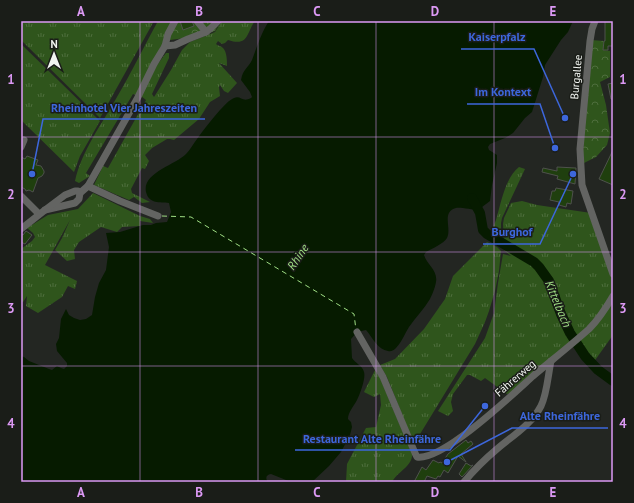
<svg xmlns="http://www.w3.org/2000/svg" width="634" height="503" viewBox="0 0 634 503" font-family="'PT Sans',sans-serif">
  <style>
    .grass { fill: url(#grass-tufts) }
    .park { fill: url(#park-crowns) }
    .water { fill: #061b00 }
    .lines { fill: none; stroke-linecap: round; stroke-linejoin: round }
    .river { stroke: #061b00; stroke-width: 10 }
    .ferry { stroke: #9fde84; stroke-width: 1; stroke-dasharray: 5 4; stroke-linecap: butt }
    .building { fill: #1f3f0e; stroke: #4e514c }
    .minor { stroke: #636462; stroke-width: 7 }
    .grid { fill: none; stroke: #dc99f4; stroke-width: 1; stroke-opacity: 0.55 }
    .labels { text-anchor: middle; stroke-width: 3; stroke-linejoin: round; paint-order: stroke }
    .street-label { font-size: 11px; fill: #f1f4f0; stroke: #1a1d18 }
    .water-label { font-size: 12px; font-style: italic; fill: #9fde84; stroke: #1a1d18 }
    .leader { fill: none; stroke: #3d67dc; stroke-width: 1.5 }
    .callout-dot { fill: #3d67dc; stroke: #1a1d18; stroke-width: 1.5 }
    .callout-label { font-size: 12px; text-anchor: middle; font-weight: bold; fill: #3d67dc; stroke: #1a1d18; stroke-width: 3; stroke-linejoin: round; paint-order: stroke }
    .neatline { fill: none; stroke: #dc99f4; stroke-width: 1.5 }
    .grid-label { font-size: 13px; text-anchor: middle; font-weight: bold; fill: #dc99f4 }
  </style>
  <defs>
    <pattern id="grass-tufts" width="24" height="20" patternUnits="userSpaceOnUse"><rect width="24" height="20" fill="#2f551c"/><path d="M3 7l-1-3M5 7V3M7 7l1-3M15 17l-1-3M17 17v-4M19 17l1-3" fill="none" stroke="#4e6e3d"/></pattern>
    <pattern id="park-crowns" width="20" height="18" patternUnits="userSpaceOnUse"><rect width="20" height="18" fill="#2f551c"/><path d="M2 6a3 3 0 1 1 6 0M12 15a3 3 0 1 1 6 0" fill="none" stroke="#4e6e3d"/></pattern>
  </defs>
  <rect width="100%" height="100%" fill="#232622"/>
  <!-- grass -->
  <g class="grass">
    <polygon points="21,21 154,21 100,118 21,40"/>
    <path d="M158,21H174L136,95L133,94L86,173L90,176L79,183L75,181C82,150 102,124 117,97C132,72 144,46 158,21Z"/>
    <path d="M222,21H255C246,33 249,47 228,40L225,43L222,44L218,41L216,44C218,46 221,46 223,48C227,52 227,61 227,66L219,63L237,83L228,93L224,91L220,85L219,87L220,96L210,102L199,119L174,140L170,139H167L152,148L145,155L149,161L145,169L142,168L131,189L132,193L150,202L142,203L134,197L129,200L94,185L103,166L108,168L146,100L141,96L157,65L166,53H169V58L152,94L154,97L171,70L182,50L190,42L215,32Z"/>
    <polygon points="21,44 100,121 80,156 74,172 21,120"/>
    <path d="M519,167L525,169L502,218L501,223V241L489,234C492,230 494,225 496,220C501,203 505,178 519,167Z"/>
    <polygon points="93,193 140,216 150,219 153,223 140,221 140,226 122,227 117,232 101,227 79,242 74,250 75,259 67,261 55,250 62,238 70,220 45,265 77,281 75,289 68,286 62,297 38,313 26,306 27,296 23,302 21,302 21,249 32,241 35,237 33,233 27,228 48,215 78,209"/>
    <polygon points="522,201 537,205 591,213 590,218 613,278 613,292 605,307 575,340 571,333 551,281 541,266 535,260 504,243 503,224 504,218 511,203"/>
    <polygon points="487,242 497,247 501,251 499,271 495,291 489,311 485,322 475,344 417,439 415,440 412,439 387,377 380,365 395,359 424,329 445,299 453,276"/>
    <path d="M505,247C523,258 536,263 548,282L570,342L511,393L507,394L485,378L481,381L470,375H467L453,394L451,402L453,411L448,416L438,411L485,338L494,313L498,283L503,254L511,256L504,250Z"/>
    <polygon points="613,299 613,335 593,363 586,354 579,342"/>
    <path d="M375,370L380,378L412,454C413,466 397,472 392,482H346L347,464L366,428L376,427L381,405L380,394L374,397L364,392Z"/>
  </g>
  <!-- park -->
  <g class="park">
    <polygon points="177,21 221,21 215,31 186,41 185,38 170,40 170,35"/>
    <polygon points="591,40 604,41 604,50 610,51 610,77 600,82 606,105 610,133 607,145 596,157 582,164"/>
  </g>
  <!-- water -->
  <path class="water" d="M269,21H573L568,32L561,40L545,65L543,77L532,112L525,118L513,133L505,138L490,144L488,147L489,150L497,155V163L492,185L490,201L478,210C473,210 460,207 456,208C441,212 452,228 447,238C443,244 433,248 426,252L424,255C427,265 438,270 436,282C435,288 432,295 430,299C424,309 416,317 409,327C405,333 402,342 396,348C394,350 391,352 388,351C378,350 372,337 366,330L357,332L351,339L352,358C355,363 363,366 364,372C366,378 360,394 357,400C354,406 348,412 348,419L351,422L352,427L350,435L341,452L329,466L312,482H291L271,474C266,475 265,478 268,482H21V356L24,357L29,361L49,369L52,370L57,366L61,368L64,369L67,366V363L57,351L56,344L59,338L61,319L66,309L69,315L74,318L80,320L86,319L92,315L95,297L99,283L106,270L109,247L106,233L120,232L143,225H151L156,223L167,222L171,212L169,203C160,202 149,204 146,192C142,173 175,165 186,154C190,150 193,144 197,139C204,129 212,119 220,110C224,106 229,100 234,98C241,95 242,103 251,98L252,97L250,92L241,80C243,69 248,68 252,60C257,47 261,33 269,21Z"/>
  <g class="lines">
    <!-- river -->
    <polyline class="river" points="472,198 480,213 483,230 487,234 534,262 539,267 549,281 561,314 570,333 585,356 598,370 613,381"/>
    <!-- ferry -->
    <polyline class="ferry" points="162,216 191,217 354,314 356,330"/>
  </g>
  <!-- building -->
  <g class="building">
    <polygon points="180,21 192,21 194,26 183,30"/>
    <polygon points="605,21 613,21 613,46 608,46 608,50 603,50 604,41 605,41"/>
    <polygon points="613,83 613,99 611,99 608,84"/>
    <polygon points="613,150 613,185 599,179"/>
    <polygon points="27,156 38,160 36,165 41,166 44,171 44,173 42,176 38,178 33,192 29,190 26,191 25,189 21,187 21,157 25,159"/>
    <polygon points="557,167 576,168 575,184 557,179 558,176 542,172 543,168 557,171"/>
    <polygon points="556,188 573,191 571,204 567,203 566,207 559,205 559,202 550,200 552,191 555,191"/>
    <polygon points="26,231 32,235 25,244 21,242 21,234 23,235"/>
    <polygon points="466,440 468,443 471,441 473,444 461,454 466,462 458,456 448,473 444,470 440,477 438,476 436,479 427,476 424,482 414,482 422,467 426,470 433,460 439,463 440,462 442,463 448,454"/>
    <polygon points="466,463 471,466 473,465 462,477 459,474"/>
  </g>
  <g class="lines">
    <!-- minor -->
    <g class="minor">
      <polyline points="595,21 592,29 590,41 580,149 582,185 613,274"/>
      <polyline points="206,32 211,28 218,21"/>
      <polyline points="165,46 175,45 188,39 206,32 197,21"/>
      <polyline points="21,147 24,140"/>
      <polyline points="88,186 137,99 154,64 165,46 168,34 175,21"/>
      <polyline points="21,196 39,214"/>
      <polyline points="45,210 75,203 79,199 80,193 88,186 120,201 158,216"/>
      <polyline points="21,229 45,210 65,195 75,191 78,191 80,193"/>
      <path d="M357,332L383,377L415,453L417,457C443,461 513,394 533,376C552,360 571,345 589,329C599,319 606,308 613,296"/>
      <path d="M464,482C474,470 485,459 497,449C512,436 531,425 541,406C547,394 548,375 551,361"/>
    </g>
  </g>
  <!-- grid -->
  <path class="grid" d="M140,21V482M258,21V482M376,21V482M494,21V482M21,137H613M21,252H613M21,366H613"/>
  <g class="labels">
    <!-- street labels -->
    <g class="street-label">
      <text transform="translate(576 77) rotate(-85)" y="4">Burgallee</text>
      <text transform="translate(515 378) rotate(-41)" y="4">Fährerweg</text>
    </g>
    <!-- water labels -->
    <g class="water-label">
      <text transform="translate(298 257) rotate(-56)" y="4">Rhine</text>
      <text transform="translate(558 304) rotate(67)" y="4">Kittelbach</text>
    </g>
  </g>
  <!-- callouts -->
  <path class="leader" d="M565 118L534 49H461M555 148L540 104H467M32 174L43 119H205M573 174L540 244H483M447 462L512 428H608M485 406L450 450H295"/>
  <g class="callout-dot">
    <circle cx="565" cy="118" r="4"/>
    <circle cx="555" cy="148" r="4"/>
    <circle cx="32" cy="174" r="4"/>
    <circle cx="573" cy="174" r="4"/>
    <circle cx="447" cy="462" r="4"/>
    <circle cx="485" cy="406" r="4"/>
  </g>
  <g class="callout-label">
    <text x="497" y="41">Kaiserpfalz</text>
    <text x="503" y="96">Im Kontext</text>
    <text x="124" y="112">Rheinhotel Vier Jahreszeiten</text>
    <text x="512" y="236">Burghof</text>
    <text x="560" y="420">Alte Rheinfähre</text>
    <text x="372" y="443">Restaurant Alte Rheinfähre</text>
  </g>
  <!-- border -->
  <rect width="634" height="503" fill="none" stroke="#1a1d18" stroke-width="44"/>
  <!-- north arrow -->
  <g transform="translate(54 54)" stroke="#1a1d18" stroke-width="3" paint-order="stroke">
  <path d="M0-3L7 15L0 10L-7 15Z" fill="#f1f4f0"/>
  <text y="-6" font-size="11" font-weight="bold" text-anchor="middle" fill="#f1f4f0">N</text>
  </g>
  <rect x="22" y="22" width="590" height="459" class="neatline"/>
  <g class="grid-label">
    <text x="81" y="16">A</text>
    <text x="199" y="16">B</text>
    <text x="317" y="16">C</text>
    <text x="435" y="16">D</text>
    <text x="553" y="16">E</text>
    <text x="11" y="84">1</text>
    <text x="623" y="84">1</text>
    <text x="11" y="199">2</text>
    <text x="623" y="199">2</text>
    <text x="11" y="313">3</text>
    <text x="623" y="313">3</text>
    <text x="11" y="428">4</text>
    <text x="623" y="428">4</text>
    <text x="81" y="497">A</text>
    <text x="199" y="497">B</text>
    <text x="317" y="497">C</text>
    <text x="435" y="497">D</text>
    <text x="553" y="497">E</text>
  </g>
</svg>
